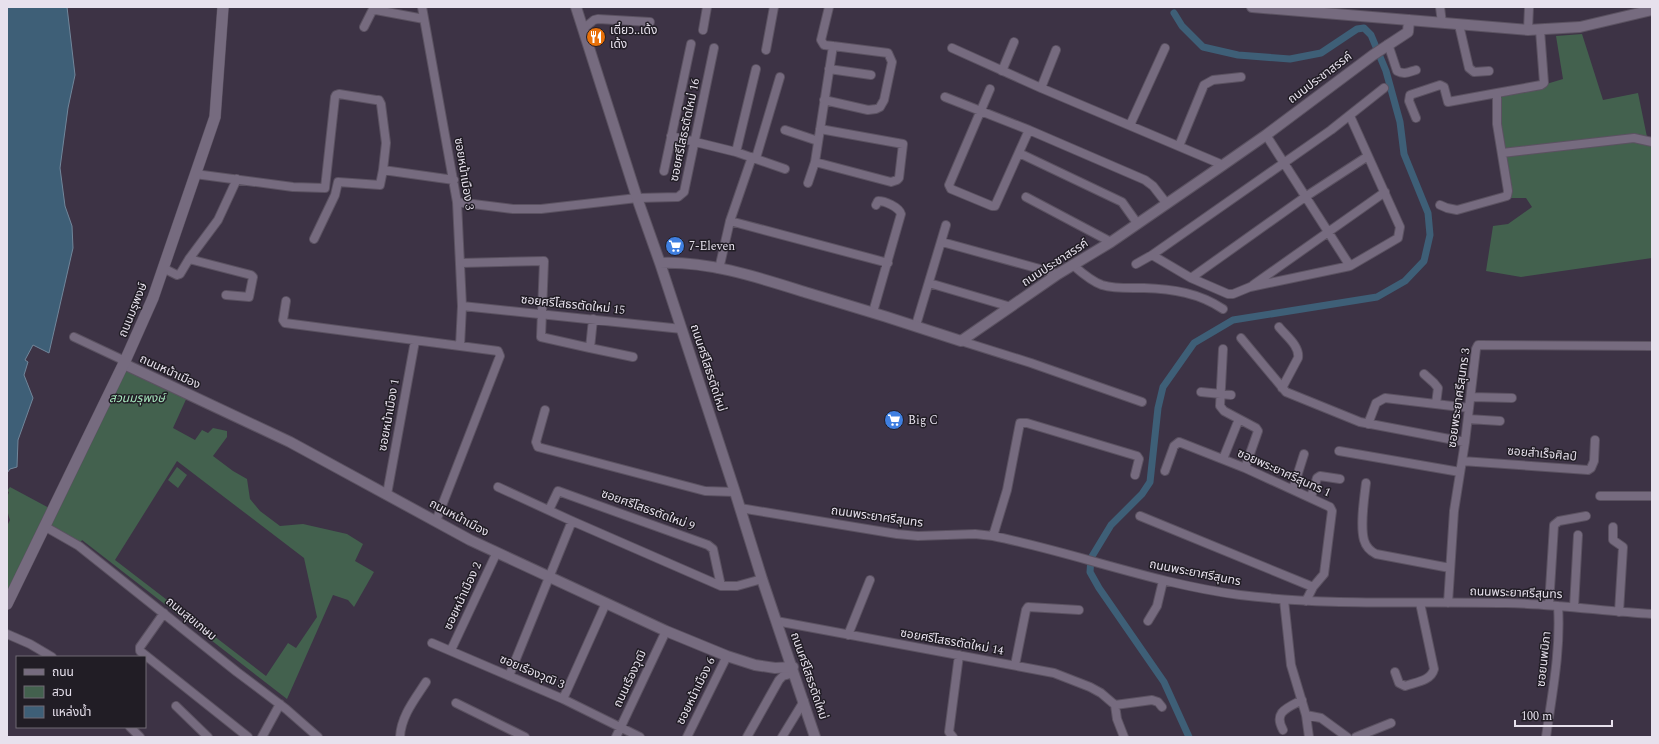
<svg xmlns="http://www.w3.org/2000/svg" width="1659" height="744" font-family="Spectral,'Noto Sans Thai',serif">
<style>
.green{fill:#43614e;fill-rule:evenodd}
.water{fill:#3e5f77;stroke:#71869a}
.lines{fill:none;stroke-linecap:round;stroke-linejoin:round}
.canal{stroke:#3e5f77;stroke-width:7}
.minor-casing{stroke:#5b5261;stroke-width:10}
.tertiary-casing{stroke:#5b5261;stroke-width:12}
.secondary-casing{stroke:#5b5261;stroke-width:12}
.minor{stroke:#766b7f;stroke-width:8}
.tertiary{stroke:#766b7f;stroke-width:10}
.secondary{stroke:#766b7f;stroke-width:11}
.labels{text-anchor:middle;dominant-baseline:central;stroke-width:3;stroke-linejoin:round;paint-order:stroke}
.poi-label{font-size:12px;fill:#e7e1ed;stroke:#211d25;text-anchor:start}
.street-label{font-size:12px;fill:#e7e1ed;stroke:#211d25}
.park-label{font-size:12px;font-style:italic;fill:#a4e3ba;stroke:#211d25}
</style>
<rect width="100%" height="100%" fill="#3d3345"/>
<path class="green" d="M1582 34 1603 100 1638 93 1647 137 1503 149 1500 128 1501 94 1533 88 1563 79 1556 36Z
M1635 140 1647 145H1652V258L1521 277 1486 271 1493 226 1508 224 1532 207 1526 198H1510L1505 156Z
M125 367 188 395 173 428 195 440 202 430 208 433 213 428 227 431V437L213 456 233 471 247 479 250 499 260 511 280 526 303 524 347 534 363 544 355 561 374 572 354 607 348 600 333 595 287 699 82 540 79 545 45 527 7 604V526L10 520C7 511 5 502 9 492L7 491 10 487 51 509ZM177 461 304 558 317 617 296 648 288 643 266 676 115 560Z
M177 467 187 475 178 488 168 480Z"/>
<path class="water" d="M7 7H67L75 75 68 108 60 168 65 206 72 226 73 248 49 353 33 345 25 360 28 362 24 375 33 398 18 440 17 467 10 469 7 473Z"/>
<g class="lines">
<path class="canal" d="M1174 13 1182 26 1203 47 1238 55 1290 59 1321 53 1357 29 1364 28 1371 35 1386 71 1400 122 1404 154 1428 213 1430 235 1424 261 1405 281 1377 297 1233 320 1194 343 1163 387 1158 408 1150 482 1142 494 1111 525 1091 558 1090 572 1099 588 1164 682 1189 737"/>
<g class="minor-casing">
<path id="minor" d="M422 7 457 202 462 306 460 346
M1440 7 1442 23
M1459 25 1469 68 1474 72 1489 71
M364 27 372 11 376 10 424 19
M583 29 594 20 598 19 650 22
M703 30 707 7
M1528 30 1529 7
M1388 44 1397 71C1404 75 1409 72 1416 70
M952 48 1041 88 1223 165
M766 50 774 7
M829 69 871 75
M1002 71 1014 42
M1041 88 1056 50
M990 89 949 185 951 189 992 206H995L1029 130
M945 97 1029 130 1145 180 1153 186 1167 204
M824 100 868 110 876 109 880 107 884 100 892 62 888 53 833 46
M1416 118 1409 101 1410 95 1440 85 1444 87 1448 102 1497 93
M1130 125 1165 48
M785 130 818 141
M1266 135 1350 266
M671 136 736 152 785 169
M1179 146 1204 85 1213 80 1241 77
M736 152 756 69
M1019 153 1122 202 1137 223
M1502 153 1634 138 1652 142
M756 158 780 77
M815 162 891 182 897 180 899 178 903 144 820 129
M664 171 691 44
M195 174 293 187 325 188 335 97 336 95 339 94 376 100H379L381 104 386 143 383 170
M808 183 815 162 833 46 824 45 821 40 829 7
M1026 197 1111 242
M457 202 513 209H541L637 198 678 197 684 192 714 48
M1440 205 1447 208 1457 210 1507 196 1508 191 1497 124V93L1541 85 1544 83 1540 30
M730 221 752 157
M314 239 335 195 338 182 380 185 383 170 454 180
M942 242 1058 274
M1152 255 1191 278 1228 294H1233L1250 287 1350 266 1398 238 1400 227 1350 116
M189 259 218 220 237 179
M461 263 544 261 541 337 590 348
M1136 264 1152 255 1331 130 1384 88
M1074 266C1082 273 1091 281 1102 285 1115 289 1130 288 1144 288 1173 289 1199 293 1223 309
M163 268 177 275 180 274 189 259 251 275 253 277 249 297 226 295
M719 269 730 221 888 263
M1191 278 1305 197 1368 156
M929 283 1011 307
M1253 285 1385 192
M286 301 283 320 285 323 498 351 500 356 436 521
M462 306 682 329
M873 312 901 214C899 207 885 201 878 201L876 205
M593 319 590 348 633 357
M916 325 946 225
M1279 327C1286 336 1300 346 1298 358L1282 388
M74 337 125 361
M1241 338 1286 392 1360 422 1465 442
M961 341 1031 363 1142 402
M1223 349 1220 406 1224 411 1256 428 1258 431 1245 468
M1424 374 1434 383 1438 388 1436 404
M1201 392 1231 395
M1471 397 1512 398
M545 410 536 442 538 447 705 491 735 492
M1468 419 1500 421
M1368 424 1376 403 1385 398 1469 408
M1339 451 1460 472
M1223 459 1239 419
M1462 461 1588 470 1591 468 1594 461 1595 440
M1165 471 1174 446 1179 442 1245 468 1330 507 1332 511 1324 574 1313 587 1306 601
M1366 483C1364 499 1360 525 1364 540 1366 547 1370 551 1376 554L1450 568
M498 487 572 521 721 586H737L762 579
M1293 489 1304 454
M387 494 415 341
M1600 496H1652
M1311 497 1317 478 1320 476 1340 479
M740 508 897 534 918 536 975 534 993 536C1076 553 1156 584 1240 595 1328 606 1417 601 1505 603 1554 604 1603 611 1652 614
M549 510 558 491 708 545 713 549 721 586
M1140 516 1313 587
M44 526 79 546 237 672 286 709 318 737
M1613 527V540L1623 547 1619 612
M993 536 1007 490 1020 423H1027L1137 456 1139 459 1135 475
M1284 600 1291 665 1306 715 1309 737
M1448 603 1454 511 1465 442 1476 349 1478 345 1652 346
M1549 605 1554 525 1559 521 1586 516
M1574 607 1578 535
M164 613 140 647V651L248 737
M776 621 1054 673 1090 687 1101 693 1115 705 1117 719 1124 737
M1148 621 1157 606 1163 581
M7 634 30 644 52 657
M848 635 870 580
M432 643 563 699 640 737
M451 650 497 552
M1015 665 1026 610 1028 607 1079 610
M1395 672 1399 683 1405 686C1416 682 1431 681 1434 669L1420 603
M509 676 572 521
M563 699 606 603
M456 703 525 737
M1115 705 1152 700 1158 702 1162 707
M176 706 208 737
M1306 715 1321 718 1347 737
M130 727 140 737
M1283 730C1273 712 1287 708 1302 700
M262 737 280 704
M400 737C401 716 415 699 426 682
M616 737 666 631
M687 737 727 656
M747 737 779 680 783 676 794 673
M782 737 804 701
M953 737 949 732 959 655
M1356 737 1391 723
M1546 737C1552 694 1561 650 1558 606"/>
</g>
<g class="tertiary-casing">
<path id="tertiary" d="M576 7 637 198 660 263 735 492 762 579 815 737
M1252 7 1528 30 1580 27 1652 10
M660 263C710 261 760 278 808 293 859 308 910 324 961 341L1058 274 1111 242 1223 165 1266 135 1373 55 1408 32 1409 20
M124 364 290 442 470 540 666 631 727 656 755 665 775 668 793 667"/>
</g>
<g class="secondary-casing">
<path id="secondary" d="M7 604 125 361 153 298 215 117 223 7"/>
</g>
<use href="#minor" class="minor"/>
<use href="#tertiary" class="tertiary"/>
<use href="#secondary" class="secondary"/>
</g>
<defs>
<g id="restaurant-disc" transform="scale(1)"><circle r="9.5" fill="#e8710a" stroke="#211d25"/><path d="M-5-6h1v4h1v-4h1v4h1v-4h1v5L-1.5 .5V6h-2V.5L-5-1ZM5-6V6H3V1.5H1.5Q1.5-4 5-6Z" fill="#fff"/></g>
<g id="supermarket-disc" transform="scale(1)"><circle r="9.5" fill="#3f7fe0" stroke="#211d25"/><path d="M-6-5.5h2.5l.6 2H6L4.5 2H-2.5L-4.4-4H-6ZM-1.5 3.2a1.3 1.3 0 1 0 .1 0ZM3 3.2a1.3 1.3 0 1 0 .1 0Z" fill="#fff"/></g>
</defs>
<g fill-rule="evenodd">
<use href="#restaurant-disc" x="596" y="37"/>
<use href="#supermarket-disc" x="675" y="246"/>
<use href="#supermarket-disc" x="894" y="420"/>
</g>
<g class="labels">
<g class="poi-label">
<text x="610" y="30">เตี๋ยว..เด้ง<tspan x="610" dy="14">เด้ง</tspan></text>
<text x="689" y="246">7-Eleven</text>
<text x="908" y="420">Big C</text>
</g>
<g class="street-label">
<text transform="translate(1320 78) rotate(-37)">ถนนประชาสรรค์</text>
<text transform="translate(685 130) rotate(-78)">ซอยศรีโสธรตัดใหม่ 16</text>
<text transform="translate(464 174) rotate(81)">ซอยหน้าเมือง 3</text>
<text transform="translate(1055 263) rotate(-33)">ถนนประชาสรรค์</text>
<text transform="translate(573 305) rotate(6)">ซอยศรีโสธรตัดใหม่ 15</text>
<text transform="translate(133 310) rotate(-68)">ถนนมรุพงษ์</text>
<text transform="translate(708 368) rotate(72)">ถนนศรีโสธรตัดใหม่</text>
<text transform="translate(170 372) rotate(25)">ถนนหน้าเมือง</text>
<text transform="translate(1459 398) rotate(-82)">ซอยพระยาศรีสุนทร 3</text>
<text transform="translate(389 415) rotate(-80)">ซอยหน้าเมือง 1</text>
<text transform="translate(1542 454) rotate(5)">ซอยสำเร็จศิลป์</text>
<text transform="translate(1284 473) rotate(24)">ซอยพระยาศรีสุนทร 1</text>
<text transform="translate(648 510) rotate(20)">ซอยศรีโสธรตัดใหม่ 9</text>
<text transform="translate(877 517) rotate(8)">ถนนพระยาศรีสุนทร</text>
<text transform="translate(459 518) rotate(28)">ถนนหน้าเมือง</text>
<text transform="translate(1195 573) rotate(11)">ถนนพระยาศรีสุนทร</text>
<text transform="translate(1516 593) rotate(2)">ถนนพระยาศรีสุนทร</text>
<text transform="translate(463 596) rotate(-65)">ซอยหน้าเมือง 2</text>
<text transform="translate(191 619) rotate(39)">ถนนสุขเกษม</text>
<text transform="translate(952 642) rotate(10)">ซอยศรีโสธรตัดใหม่ 14</text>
<text transform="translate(1544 659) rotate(-84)">ซอยนพนิภา</text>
<text transform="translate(532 672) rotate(23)">ซอยเรืองวุฒิ 3</text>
<text transform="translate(809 676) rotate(71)">ถนนศรีโสธรตัดใหม่</text>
<text transform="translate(630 679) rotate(-65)">ถนนเรืองวุฒิ</text>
<text transform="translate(696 691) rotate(-64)">ซอยหน้าเมือง 6</text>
</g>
<g class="park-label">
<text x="137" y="398">สวนมรุพงษ์</text>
</g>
</g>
<rect width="1659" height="744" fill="none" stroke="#e7e1ed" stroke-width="16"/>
<rect x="16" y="656" width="130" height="72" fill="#211d25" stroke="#706b75"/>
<rect x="24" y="669" width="20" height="6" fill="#766b7f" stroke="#706b75"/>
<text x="52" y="676" font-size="12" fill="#e7e1ed">ถนน</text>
<rect x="24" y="686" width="20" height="12" fill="#43614e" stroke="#706b75"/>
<text x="52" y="696" font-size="12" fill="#e7e1ed">สวน</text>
<rect x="24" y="706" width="20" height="12" fill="#3e5f77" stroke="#706b75"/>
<text x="52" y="716" font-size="12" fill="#e7e1ed">แหล่งน้ำ</text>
<path d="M1515 720v6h97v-6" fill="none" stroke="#e7e1ed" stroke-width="2"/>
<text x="1521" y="720" font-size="12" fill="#e7e1ed" stroke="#211d25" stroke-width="3" paint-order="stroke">100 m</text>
</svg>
